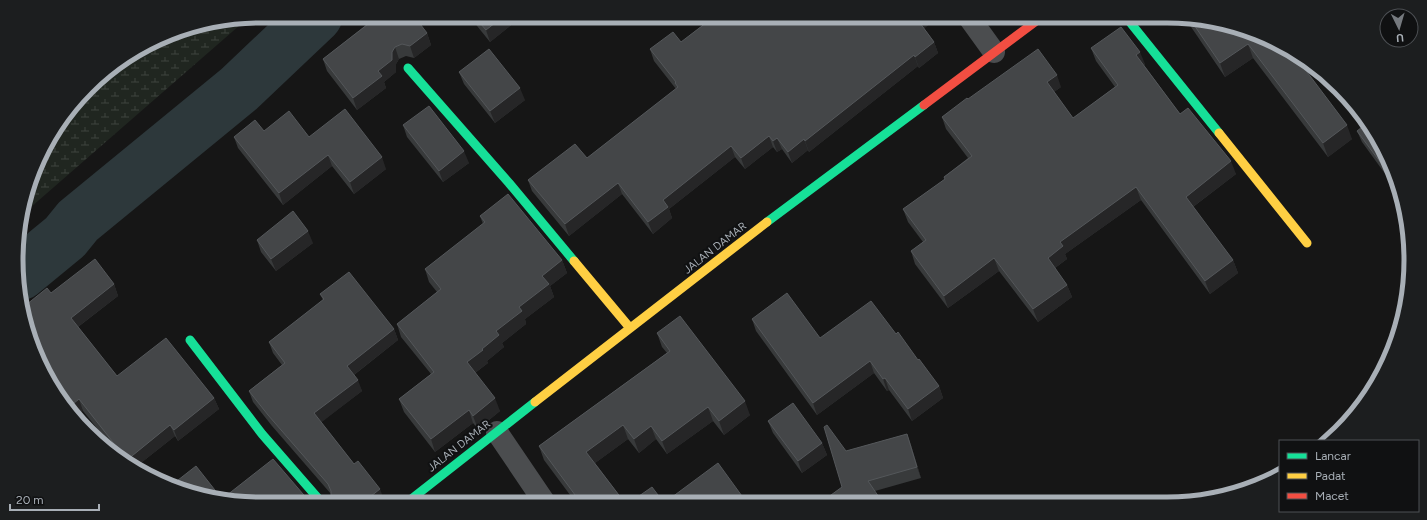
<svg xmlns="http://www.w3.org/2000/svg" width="1427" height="520" font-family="Figtree,sans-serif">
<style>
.wetland{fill:url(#wetland-marsh)}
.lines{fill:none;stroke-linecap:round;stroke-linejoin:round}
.river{stroke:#2d383b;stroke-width:53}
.street{stroke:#4b4d4f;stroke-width:22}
.fast{stroke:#16e098;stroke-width:9}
.slow{stroke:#ffcf43;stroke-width:9}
.jam{stroke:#f24e42;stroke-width:9}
.wall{fill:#383a3b}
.shaded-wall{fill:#262627}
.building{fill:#444648;stroke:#54575a}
.labels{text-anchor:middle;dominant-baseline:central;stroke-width:4;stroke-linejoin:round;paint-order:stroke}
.street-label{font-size:11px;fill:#a8afb6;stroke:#101112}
.rim{fill:none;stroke:#a8afb6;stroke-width:5}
</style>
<defs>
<pattern id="wetland-marsh" width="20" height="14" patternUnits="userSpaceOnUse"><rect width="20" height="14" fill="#202620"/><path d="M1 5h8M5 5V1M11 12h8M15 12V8" fill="none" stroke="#3e433e"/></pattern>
</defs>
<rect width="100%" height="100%" fill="#161616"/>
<path class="wetland" d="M248 18 23 214 49 138 99 76 181 29Z"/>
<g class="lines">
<path class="river" d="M20 274 65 237 78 221 239 89 316 16"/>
<path class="street" d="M968 16 994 52
M497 432 545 503"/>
<path class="fast" d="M1125 16 1219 133
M408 68 509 183 574 261
M767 222 924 105
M190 340 262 434 323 504
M405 504 535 402"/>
<path class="slow" d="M1219 133 1307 243
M574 261 630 328
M535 402 767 222"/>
<path class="jam" d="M924 105 1043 16"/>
</g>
<path class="wall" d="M469 16H513L515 22 490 42Z
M715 16H940L924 28 934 42 938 53 919 68 918 66 809 152 808 150 792 163 782 149 777 152 773 147 745 169 735 157 669 209 672 218 653 234 622 194 569 236 532 191 528 180 587 158 676 89 654 61 650 49 681 42Z
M370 18 427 33 431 45 414 58 406 56 399 59 396 64V72L384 82 386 88 357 110 327 71 323 59 371 21Z
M1185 18 1230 24 1352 139 1328 157 1253 58 1225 77Z
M1091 48 1145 64 1144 65 1180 114 1236 174 1193 207 1233 260 1238 273 1210 294 1141 200 1065 254 1067 259 1055 268 1067 285 1072 297 1038 322 999 271 948 308 915 264 911 251 923 242 908 222 903 209 945 179 944 177 968 158 946 129 942 117 968 99 1061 87 1054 92 1073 118 1115 87 1096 61Z
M459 72 525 100 495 123 464 84Z
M403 125 469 163 443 182 407 137Z
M264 131 309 137 386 169 354 194 332 166 283 205 238 148 234 137Z
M1357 131 1378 138 1391 182 1362 142Z
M480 216 562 260 567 273 550 286 554 297 525 319 526 324 502 343 504 347 487 361 488 363 475 373 500 411 478 429 473 423 435 452 404 412 399 399 431 374 401 337 397 324 437 292 429 282 425 269 483 224Z
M257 240 313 243 276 271 261 252Z
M114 284 118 296 78 327 117 376 214 398 219 409 178 441 175 436 137 466 121 458 83 411 27 308 26 305 51 293Z
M320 294 394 329 398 340 354 375 362 391 321 422 354 464 384 500 380 504H323L327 502 331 497V494L272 426 253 402 249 391 282 365 273 353 269 342 323 300Z
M752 319 820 338 896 334 939 386 943 398 912 421 889 390 887 391 874 373 817 415 756 331Z
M657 333 750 415 724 435 713 421 667 454 656 439 639 453 628 439 595 463 625 503H576L544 460 539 446 667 353 662 347Z
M768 421 822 443 827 455 802 473 773 433Z
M907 434 911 445 921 478 875 491 842 487 846 451Z"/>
<path class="shaded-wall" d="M504 16H513L515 22 490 42 486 30Z
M921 16H940L921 31 917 19Z
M427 33 431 45 414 58 410 46Z
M934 42 938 53 919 68 915 57Z
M1248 44 1253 58 1225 77 1220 63Z
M395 47 399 59 396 64V72L384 82 386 88 357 110 353 98 392 52Z
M1140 52 1145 64 1140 67 1136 55Z
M914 55 918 66 809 152 805 141Z
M1057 75 1061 87 1051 94 1047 82Z
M520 88 525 100 495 123 490 111Z
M1347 125 1352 139 1328 157 1323 143Z
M769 136 773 147 745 169 741 158Z
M777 138 782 149 777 152 773 141Z
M804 139 808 150 792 163 788 152Z
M731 146 735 157 669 209 672 218 653 234 648 222 663 200Z
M464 151 469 163 443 182 439 171Z
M328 155 332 166 283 205 279 193Z
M382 157 386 169 354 194 350 182Z
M1231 161 1236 174 1190 209 1186 197Z
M1389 168 1393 180 1391 182 1386 170Z
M618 183 622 194 569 236 565 224Z
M1136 187 1141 200 1065 254 1067 259 1052 270 1048 258 1060 242Z
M308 231 313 243 276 271 271 259Z
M994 258 999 271 948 308 944 296Z
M562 260 567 273 550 286 554 297 525 319 526 324 502 343 504 347 487 361 488 363 472 375 467 362 482 349 496 331 519 307 542 276Z
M1233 260 1238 273 1210 294 1205 281Z
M114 284 118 296 75 329 71 318Z
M1067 285 1072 297 1038 322 1033 309Z
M394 329 398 340 351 377 347 366Z
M870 361 874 373 817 415 813 403Z
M885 378 889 390 887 391 883 379Z
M358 380 362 391 318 425 314 413Z
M939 386 943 398 912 421 908 409Z
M214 398 219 409 178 441 174 430Z
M495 398 500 411 478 429 473 416Z
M79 399 83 411 76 416 68 408Z
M745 401 750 415 724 435 719 421Z
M708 407 713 421 667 454 662 441Z
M469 410 473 423 435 452 431 439Z
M170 425 175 436 137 466 128 462 127 460Z
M623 425 628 439 591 466 586 452Z
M651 426 656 439 639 453 634 439Z
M907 434 911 445 921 478 917 467Z
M822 443 827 455 802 473 798 461Z
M380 489 384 500 380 504H361Z"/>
<path class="building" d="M372 16H414L427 33 410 46 402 44 395 47 392 52V60L378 71 382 76 353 98 323 59 372 21 370 18Z
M474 16H504L486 30Z
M715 16H921L917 19 934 42 915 57 914 55 805 141 804 139 788 152 777 138 773 141 769 136 741 158 731 146 663 200 668 207 648 222 618 183 565 224 528 180 575 144 587 158 678 87 675 83 676 82 650 49 673 32 681 42Z
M1190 19 1230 24 1295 56 1347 125 1323 143 1248 44 1220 63Z
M1121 27 1140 52 1136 55 1180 114 1188 108 1231 161 1186 197 1233 260 1205 281 1136 187 1060 242 1063 246 1048 258 1067 285 1033 309 994 258 944 296 911 251 926 240 903 209 945 179 944 177 972 156 942 117 967 98 968 99 1038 49 1057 75 1047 82 1073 118 1118 85 1091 48Z
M489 49 520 88 490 111 459 72Z
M429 106 464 151 439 171 403 125Z
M345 109 382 157 350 182 328 155 279 193 234 137 255 120 264 131 289 111 309 137Z
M1366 124 1378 138 1389 168 1386 170 1357 131Z
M508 194 562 260 542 276 549 284 519 307 522 311 496 331 499 335 482 349 483 350 467 362 495 398 473 416 469 410 431 439 399 399 434 372 397 324 441 289 425 269 485 222 480 216Z
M293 211 308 231 271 259 257 240Z
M95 259 114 284 71 318 117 376 166 338 214 398 174 430 170 425 127 460 79 399 68 408 57 395 22 312 28 308 26 305 47 288 51 293Z
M349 272 394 329 347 366 358 380 314 413 354 464 358 461 380 489 361 504H323L327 502 331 497V491L328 484 268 415 249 391 285 363 269 342 324 299 320 294Z
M787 293 820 338 871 301 896 334 898 332 918 360 919 359 939 386 908 409 885 378 883 379 870 361 813 403 752 319Z
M680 316 745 401 719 421 708 407 662 441 651 426 634 439 623 425 586 452 625 503H581L539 446 670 351 657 333Z
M793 403 822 443 798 461 768 421Z
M827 425 846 451 907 434 917 467 868 481 883 503H820L842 487 824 427Z
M273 459 309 501 314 504H260L197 496 173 484 196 466 222 499Z
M718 463 747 503H629L652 487 664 503Z"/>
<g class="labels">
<g class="street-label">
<text transform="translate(715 248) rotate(-38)">JALAN DAMAR</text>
<text transform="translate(459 446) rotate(-38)">JALAN DAMAR</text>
</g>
</g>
<path d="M0 0H1427V520H0ZM260 23H1167A237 237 0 0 1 1404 260V260A237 237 0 0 1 1167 497H260A237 237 0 0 1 23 260V260A237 237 0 0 1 260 23Z" fill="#1c1e1f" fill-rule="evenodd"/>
<path class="rim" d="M260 23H1167A237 237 0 0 1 1404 260V260A237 237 0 0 1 1167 497H260A237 237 0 0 1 23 260V260A237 237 0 0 1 260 23Z"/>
<rect x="1279" y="440" width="140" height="72" fill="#101112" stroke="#4d5054"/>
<rect x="1287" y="453" width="20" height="6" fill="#16e098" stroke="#4d5054"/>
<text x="1315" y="460" font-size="12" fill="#a8afb6">Lancar</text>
<rect x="1287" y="473" width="20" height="6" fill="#ffcf43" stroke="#4d5054"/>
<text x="1315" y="480" font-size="12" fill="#a8afb6">Padat</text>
<rect x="1287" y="493" width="20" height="6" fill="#f24e42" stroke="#4d5054"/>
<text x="1315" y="500" font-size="12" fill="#a8afb6">Macet</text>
<g transform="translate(1399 28) rotate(175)"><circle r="19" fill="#101112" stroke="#4d5054"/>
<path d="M0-3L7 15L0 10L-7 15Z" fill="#75797e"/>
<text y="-6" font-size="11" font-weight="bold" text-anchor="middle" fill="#a8afb6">U</text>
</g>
<path d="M10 504v6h89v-6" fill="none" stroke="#a8afb6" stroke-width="2"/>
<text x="16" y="504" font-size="12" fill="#a8afb6" stroke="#101112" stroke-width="3" paint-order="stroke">20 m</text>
</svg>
